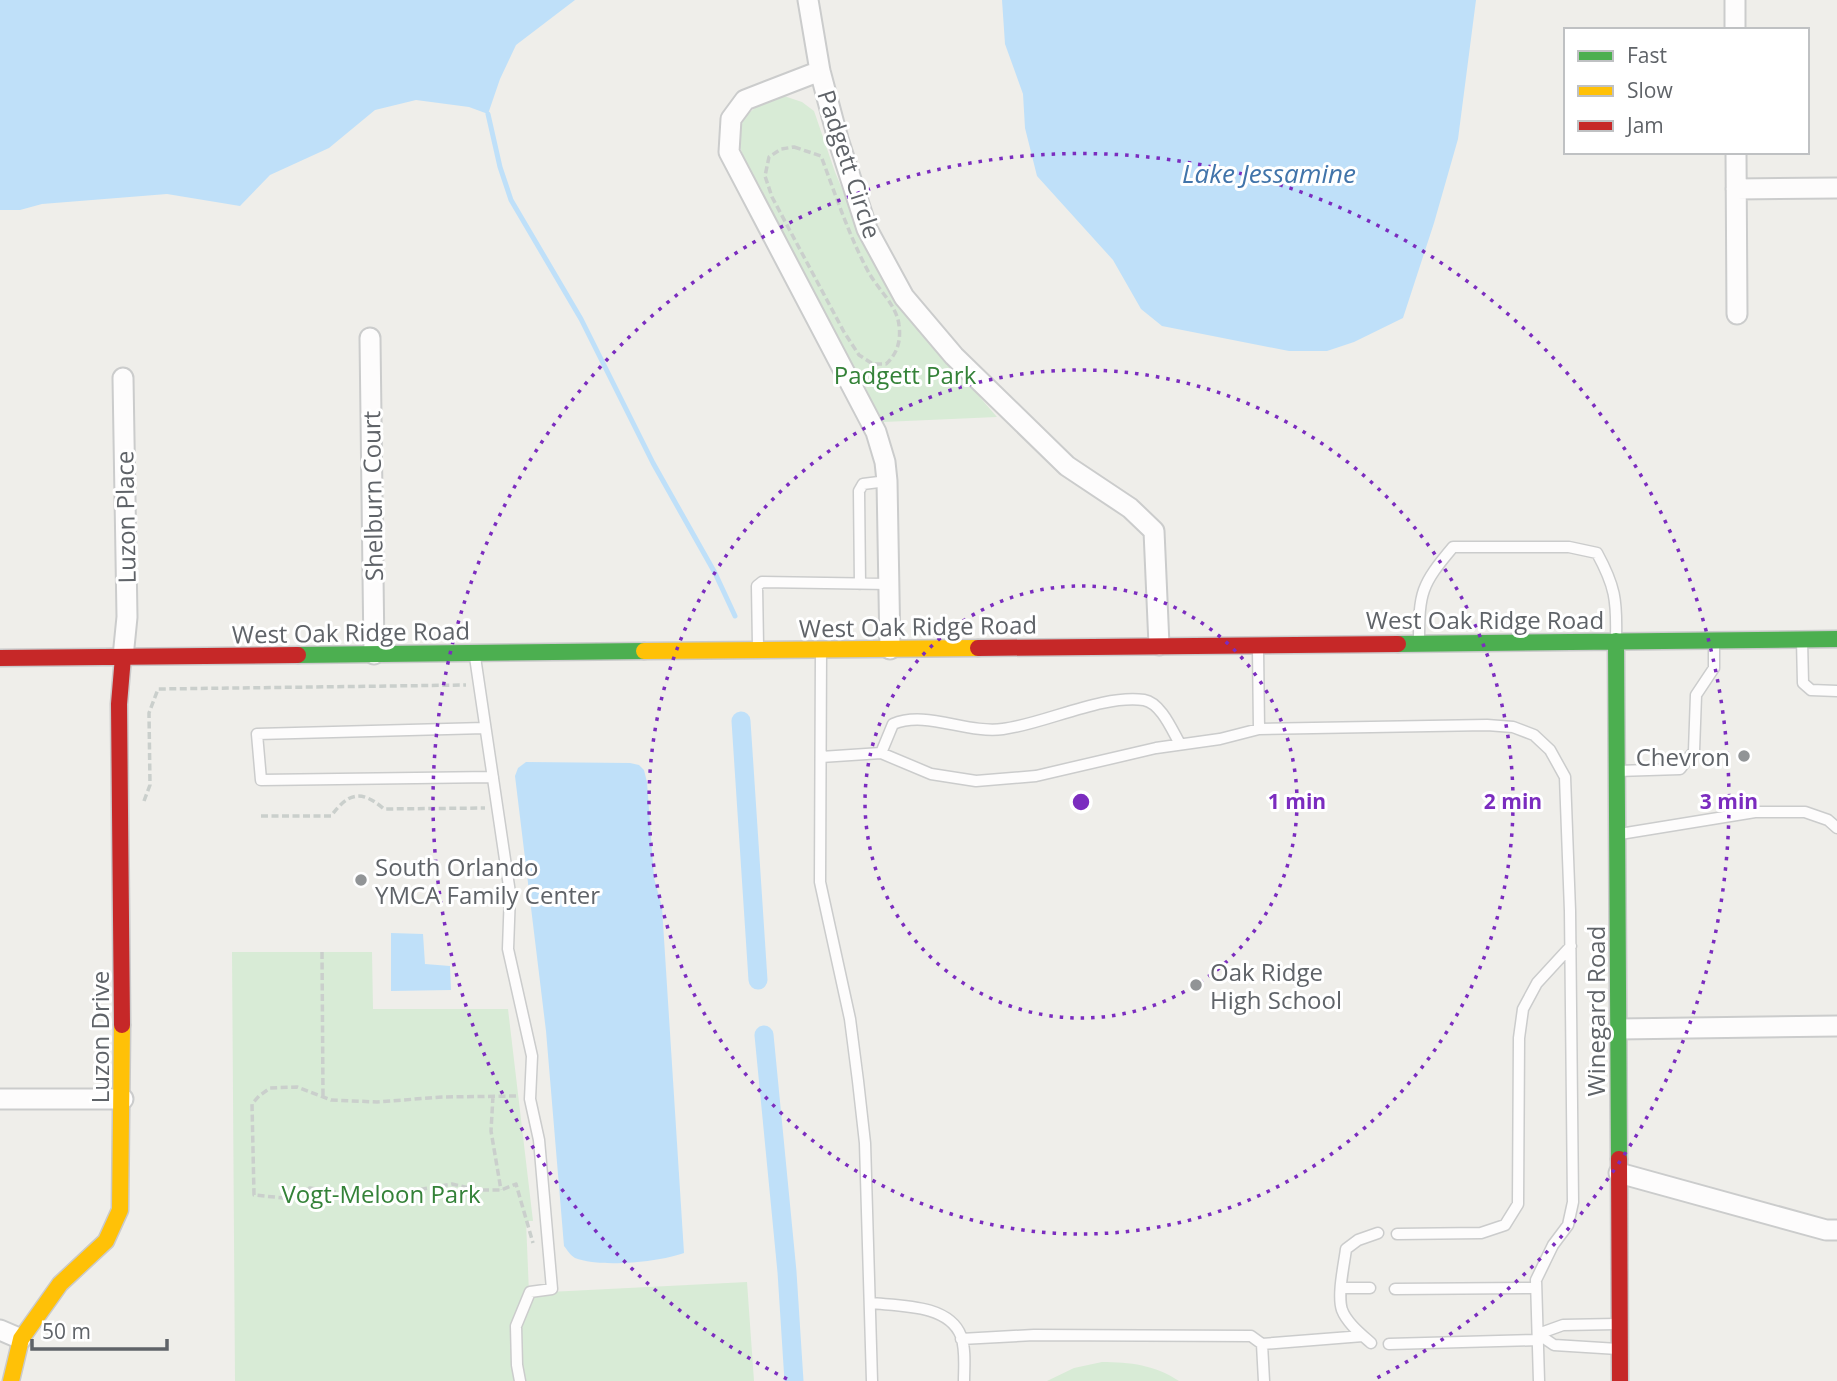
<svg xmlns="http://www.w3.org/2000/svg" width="1837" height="1381" font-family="'Open Sans',sans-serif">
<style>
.green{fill:#d8ebd6}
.water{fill:#bfe0f9}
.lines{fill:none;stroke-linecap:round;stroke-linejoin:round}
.stream{stroke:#bfe0f9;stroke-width:5}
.canal{stroke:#bfe0f9;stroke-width:19}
.lane-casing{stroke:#cbcccc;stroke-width:13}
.street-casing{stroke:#cbcccc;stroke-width:23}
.fast-casing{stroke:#cacacb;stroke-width:19}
.slow-casing{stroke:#cacacb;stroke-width:19}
.jam-casing{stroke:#cacacb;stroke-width:19}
.path{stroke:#cacfcc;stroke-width:3.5;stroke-dasharray:7 3.5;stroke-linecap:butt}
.lane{stroke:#fdfcfc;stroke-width:10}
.street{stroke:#fdfcfc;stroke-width:19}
.fast{stroke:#4caf50;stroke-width:16}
.slow{stroke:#ffc107;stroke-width:16}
.jam{stroke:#c62828;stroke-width:16}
.ring{fill:none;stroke:#7b2cbf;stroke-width:3.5;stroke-dasharray:3.5 7}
.poi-dot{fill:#919496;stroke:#fff;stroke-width:2.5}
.labels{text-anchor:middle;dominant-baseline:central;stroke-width:6;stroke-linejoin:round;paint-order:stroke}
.street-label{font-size:24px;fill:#5f6368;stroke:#fff}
.park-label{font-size:24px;fill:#348238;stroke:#fff}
.poi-label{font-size:24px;fill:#5f6368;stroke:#fff;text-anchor:start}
.water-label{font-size:26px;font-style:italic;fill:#4174aa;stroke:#fff}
.centre{fill:#7b2cbf;stroke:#fff;stroke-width:3.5}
.ring-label{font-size:21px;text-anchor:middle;font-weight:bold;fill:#7b2cbf;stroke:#fff;stroke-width:6;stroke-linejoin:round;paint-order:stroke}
</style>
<rect width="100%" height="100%" fill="#efeeea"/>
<path class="green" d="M781 95 802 102 814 111 835 172 863 239 952 365 997 417 883 422 747 164C744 157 740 149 739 142 737 114 760 103 781 95Z
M232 952H372L373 1009H508L533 1221H526L529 1293 747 1282 754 1381H235Z
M1102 1362C1130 1362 1155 1365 1179 1381H1047L1074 1368Z"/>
<path class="water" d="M0 0H575L516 45 500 79 488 114 469 107 416 100 375 110 329 148 270 175 240 206 167 194 42 204 20 210H0Z
M1002 0H1476L1458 139 1434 223 1403 318 1354 342 1327 351H1289L1162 326 1141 309 1113 260 1037 176 1025 128 1023 94 1005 44Z
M526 762 630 763 639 765 644 770 647 782 654 878 662 907 684 1253C659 1262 600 1268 575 1258 570 1255 568 1251 564 1246L546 1031 515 776 518 768Z
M391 933 423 934 425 964 450 966 451 990 391 991Z"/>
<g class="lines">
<path class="stream" d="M488 114 500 167 511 200 581 319 653 463 715 573 735 616"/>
<path class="canal" d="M741 721 758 980
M764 1035 787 1272 794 1381"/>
<g class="lane-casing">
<path id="lane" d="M860 584 859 491 863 484 887 481
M1802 640 1803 683 1811 690 1837 691
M1419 642C1419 592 1421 585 1453 547H1569L1597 553C1615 586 1617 600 1616 638
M758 646 757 586 762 582 889 584
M1258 649 1259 729
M821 650 820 882 850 1019 858 1081 865 1143 872 1381
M475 657 510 893 508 949 532 1056 530 1099 539 1140 552 1289 530 1292 516 1326 517 1365 520 1381
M485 728 257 734 261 780 493 777
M881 753 893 724C926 710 967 734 1003 729 1044 724 1103 694 1144 700 1161 703 1172 730 1180 744
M821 757 881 753 931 774 976 781 1036 776 1156 748 1220 739 1259 729 1487 725 1513 727 1534 735 1550 750 1565 777 1570 911 1573 1202 1568 1225 1553 1245 1536 1280 1539 1381
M1617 771 1680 769 1694 751 1696 695 1714 668V644
M1620 834 1755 812H1805L1828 820 1837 828
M1397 1234 1481 1233 1505 1225 1518 1204 1519 1038 1523 1009 1537 983 1571 946
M1341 1288H1370
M1395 1289 1536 1288
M871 1303C899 1306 949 1304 961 1336 966 1350 964 1367 964 1381
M1538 1334 1554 1345 1618 1349
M1538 1334 1563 1325 1616 1324
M961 1339 1034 1335 1251 1336 1262 1344 1264 1381
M1371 1343C1361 1334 1347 1323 1342 1310 1337 1295 1344 1265 1346 1249L1358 1240 1378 1233
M1262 1344 1363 1336
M1389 1344 1538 1340"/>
</g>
<g class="street-casing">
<path id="street" d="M808 0 820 71 838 139 867 229 904 297 954 356 1067 466 1130 508 1154 531 1159 645
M1735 0V30
M820 71 745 100 731 119 729 152 876 432 885 462 887 481 890 649
M1736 152 1737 314
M1736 189 1837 188
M370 338 374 654
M123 378 127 617 123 657
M1618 1029 1837 1026
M0 1099H123
M1619 1173 1826 1230H1837
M0 1330 21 1339"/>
</g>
<g class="fast-casing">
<path id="fast" d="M1616 641 1619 1159
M1398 644 1837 639
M298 655 644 651"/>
</g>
<g class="slow-casing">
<path id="slow" d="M644 651 978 648
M11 1381 21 1339 60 1284 106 1241 120 1210 122 1025"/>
</g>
<g class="jam-casing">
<path id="jam" d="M978 648 1398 644
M0 658 298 655
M122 1025 119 704 123 657
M1619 1159 1620 1381"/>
</g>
<path class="path" d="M794 147 821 156C836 196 849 236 869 273 878 289 897 306 899 325 901 340 898 353 886 364H873L859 355 844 332 772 197 765 176 769 157 781 149Z
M144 801 150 785 149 713 158 689 466 685
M261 816H331C348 793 361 789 384 809L485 808
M322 952 323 1096
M493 1096 491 1131 501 1190
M516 1096 442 1097 377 1102 331 1100 297 1087 270 1088 259 1096 252 1104 254 1195 284 1198 310 1188 393 1201 417 1190 452 1184 479 1190H501L516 1184 533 1243"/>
<use href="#lane" class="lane"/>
<use href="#street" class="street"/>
<use href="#fast" class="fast"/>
<use href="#slow" class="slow"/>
<use href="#jam" class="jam"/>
</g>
<g class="ring">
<circle cx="1081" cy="802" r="216"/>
<circle cx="1081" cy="802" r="432"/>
<path d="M787 1379A648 648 0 1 1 1375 1379"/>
</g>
<g class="poi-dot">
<circle cx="1744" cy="756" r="7"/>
<circle cx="361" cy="880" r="7"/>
<circle cx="1196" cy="985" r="7"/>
</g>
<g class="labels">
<g class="street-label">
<text transform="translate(850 164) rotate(72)">Padgett Circle</text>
<text transform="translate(372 496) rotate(-91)">Shelburn Court</text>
<text transform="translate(125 517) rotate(-91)">Luzon Place</text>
<text x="1485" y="619">West Oak Ridge Road</text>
<text transform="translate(918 626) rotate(-1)">West Oak Ridge Road</text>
<text transform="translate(351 632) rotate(-1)">West Oak Ridge Road</text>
<text transform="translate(1595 1011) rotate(-90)">Winegard Road</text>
<text transform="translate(99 1037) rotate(-90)">Luzon Drive</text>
</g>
<g class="park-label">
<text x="905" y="374">Padgett Park</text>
<text x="381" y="1193">Vogt-Meloon Park</text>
</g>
<g class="poi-label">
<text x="1730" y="756" text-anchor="end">Chevron</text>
<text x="375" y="866">South Orlando<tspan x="375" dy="28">YMCA Family Center</tspan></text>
<text x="1210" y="971">Oak Ridge<tspan x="1210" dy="28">High School</tspan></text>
</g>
<g class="water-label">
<text x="1269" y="173">Lake Jessamine</text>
</g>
</g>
<circle cx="1081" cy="802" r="10" class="centre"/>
<g class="ring-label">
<text x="1297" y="809">1 min</text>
<text x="1513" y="809">2 min</text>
<text x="1729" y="809">3 min</text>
</g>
<rect x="1564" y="28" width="245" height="126" fill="#ffffff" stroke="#bfc1c3" stroke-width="2"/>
<rect x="1578" y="51" width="35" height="10" fill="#4caf50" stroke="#bfc1c3" stroke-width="2"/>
<text x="1627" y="63" font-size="21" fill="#5f6368">Fast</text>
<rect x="1578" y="86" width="35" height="10" fill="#ffc107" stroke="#bfc1c3" stroke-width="2"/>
<text x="1627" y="98" font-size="21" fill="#5f6368">Slow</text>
<rect x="1578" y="121" width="35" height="10" fill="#c62828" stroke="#bfc1c3" stroke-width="2"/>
<text x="1627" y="133" font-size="21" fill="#5f6368">Jam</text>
<path d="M32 1339v10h135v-10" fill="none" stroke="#5f6368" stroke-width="3.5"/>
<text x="42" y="1339" font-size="21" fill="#5f6368" stroke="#ffffff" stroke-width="5" paint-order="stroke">50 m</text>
</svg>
